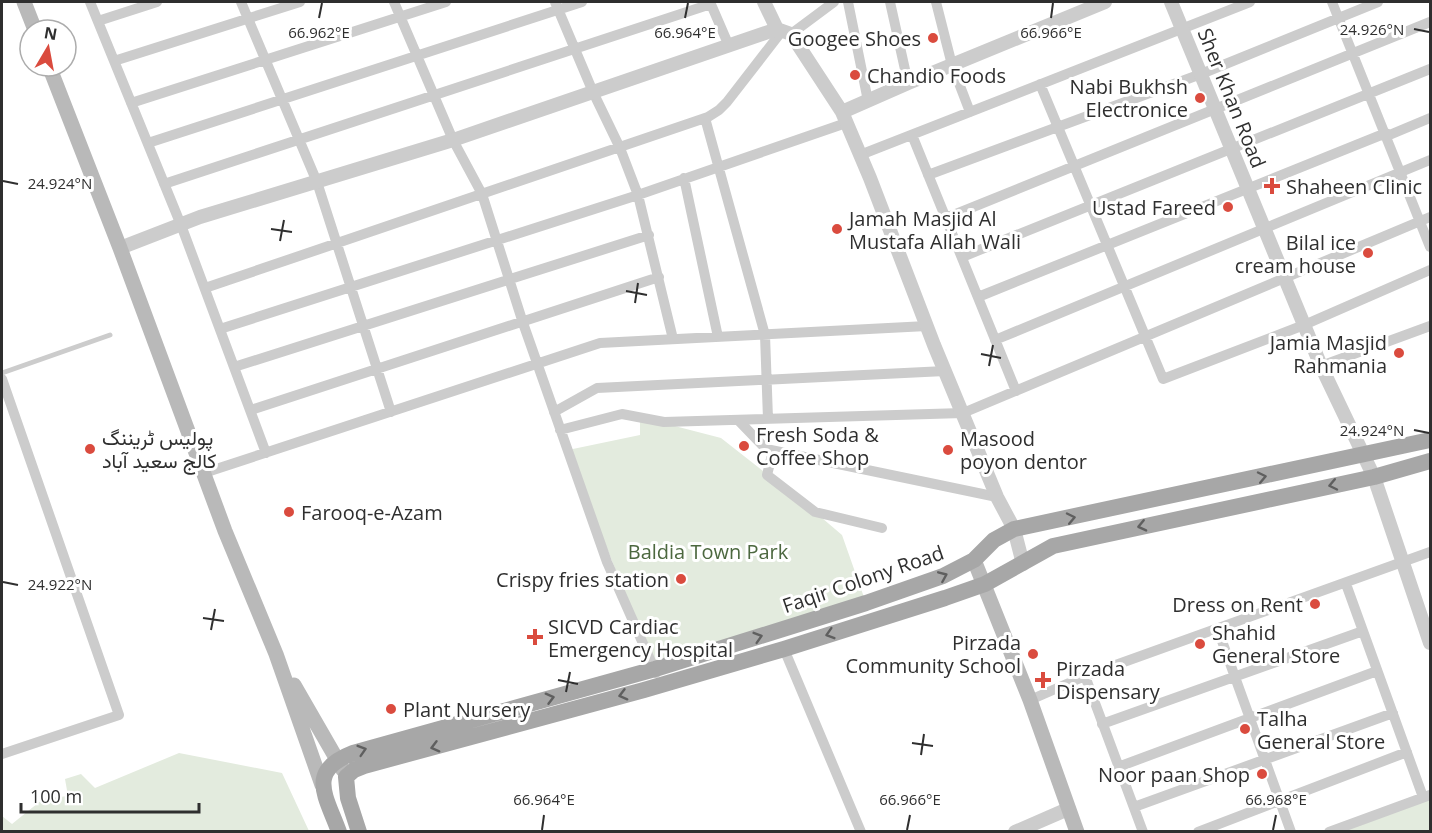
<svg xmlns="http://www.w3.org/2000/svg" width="1432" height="833" font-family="'Open Sans',Vazirmatn,sans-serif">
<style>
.green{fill:#e3ebde}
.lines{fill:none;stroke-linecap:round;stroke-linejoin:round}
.service{stroke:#ccc;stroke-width:5}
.minor{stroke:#ccc;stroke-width:10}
.tertiary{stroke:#ccc;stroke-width:14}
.secondary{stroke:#b9b9b9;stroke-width:15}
.primary{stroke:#a7a7a7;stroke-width:16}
.oneway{stroke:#5f5f5f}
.ticks{fill:none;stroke:#2f2f2f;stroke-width:2}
.poi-dot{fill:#da4b3e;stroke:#fff;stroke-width:2}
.labels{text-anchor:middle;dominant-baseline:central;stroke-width:6;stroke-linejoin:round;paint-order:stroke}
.poi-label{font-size:20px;fill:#2f2f2f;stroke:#fff;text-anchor:start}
.street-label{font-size:20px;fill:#2f2f2f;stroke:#fff}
.park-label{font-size:20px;fill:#4c683f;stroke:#fff}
.ticks-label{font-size:15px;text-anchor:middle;fill:#2f2f2f;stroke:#fff;stroke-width:6;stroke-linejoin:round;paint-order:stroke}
</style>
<rect width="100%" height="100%" fill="#fff"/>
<path class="green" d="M640 417 721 438 815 512 842 535 866 603 655 669 568 450 640 435Z
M179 753 282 773 309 831H2V816L12 824 43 799 68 796 65 779 81 774 95 788Z
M1430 793V831H1323Z"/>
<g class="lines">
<path class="service" d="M2 373 110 335"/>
<path class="minor" d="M90 2 181 225 266 453
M241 2 317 182 391 412
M394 2 453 140 482 194 523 323 607 562 656 673
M555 2 593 92 620 148 638 195 673 339
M710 2 729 46
M848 2 868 101
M890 2 908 83
M936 2 952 65 970 112
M1332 2 1430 247
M98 21 157 2
M791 34 834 2
M114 61 300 2
M1040 84 1163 379 1304 325 1430 270
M131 103 446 2
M705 118 765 335 768 419
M912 135 1016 391
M1387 136 1430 118
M148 143 582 2
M860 155 1250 2
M928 175 1201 74 1378 2
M684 178 718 337
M164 184 711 4
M946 218 1430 22
M962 257 1430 69
M205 288 708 117 719 110 727 102 782 31
M978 297 1386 133
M220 329 638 195 846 123
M995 340 1430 160
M1321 366 1430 326
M234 367 649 235
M2 379 119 715 2 754
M251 410 659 277
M554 412 597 388 945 371
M738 420 766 449 997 497
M560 430 622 414 664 422 963 413 1430 217
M773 451 767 475 815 512 882 528
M204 473 600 343 927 326
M1346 584 1423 797
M1218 630 1291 832
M784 649 861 832
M1085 676 1143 832
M1030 700 1085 676 1430 552
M1102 724 1363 631
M1118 767 1377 671
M1134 807 1393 713
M1198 832 1407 752
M1329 832 1430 795"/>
<path class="tertiary" d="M764 2 777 29 791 34 842 112 870 178 934 345 997 497 1014 529 1023 564
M1171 2 1321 366 1374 477 1430 643
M842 112 908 83 1105 2
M120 248 200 217 453 140 777 29
M1015 832 1068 809"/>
<path class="secondary" d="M24 2 35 30
M49 66 120 248 225 531 276 654 322 785
M974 560 1030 700 1077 832
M294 685 343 770"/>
<path class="primary" d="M339 832C326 796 306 771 353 753L655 669 866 603 943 576 974 560 994 540 1014 529 1430 440
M359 832 348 798 346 777 354 770 364 766 644 690 784 649 945 598 985 584 1053 546 1374 477 1430 461"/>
</g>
<defs><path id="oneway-chevron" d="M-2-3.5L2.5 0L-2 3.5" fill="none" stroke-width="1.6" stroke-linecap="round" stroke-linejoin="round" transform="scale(1.5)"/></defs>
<g class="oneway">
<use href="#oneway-chevron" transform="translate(1262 477) rotate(-12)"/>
<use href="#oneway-chevron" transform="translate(1333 485) rotate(168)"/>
<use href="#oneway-chevron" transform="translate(1071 518) rotate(-12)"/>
<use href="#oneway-chevron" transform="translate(1142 526) rotate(167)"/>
<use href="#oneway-chevron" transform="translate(943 576) rotate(-23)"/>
<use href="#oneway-chevron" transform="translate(830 634) rotate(163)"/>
<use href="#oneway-chevron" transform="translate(758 637) rotate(-17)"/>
<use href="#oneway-chevron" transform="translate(623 695) rotate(165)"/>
<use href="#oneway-chevron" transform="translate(550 698) rotate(-15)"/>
<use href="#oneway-chevron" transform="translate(435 747) rotate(165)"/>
<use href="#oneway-chevron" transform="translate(362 750) rotate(-17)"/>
</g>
<path class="ticks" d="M319 18 322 3M685 18 688 3M1051 18 1053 3M1414 29 1429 32M3 181 18 184M271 229 292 232M280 241 284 220M626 291 647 295M635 303 638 283M981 354 1001 358M989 366 993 345M1414 430 1429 433M3 582 18 585M203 618 224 621M211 630 215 609M558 680 578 684M566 692 570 672M912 743 933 746M921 755 924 734M542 830 544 815M907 830 910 815M1273 830 1276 815"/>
<g class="poi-dot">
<circle cx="933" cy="38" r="6"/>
<circle cx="855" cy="75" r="6"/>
<circle cx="1200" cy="98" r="6"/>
<path d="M1269 177h6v6h6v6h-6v6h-6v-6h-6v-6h6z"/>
<circle cx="1228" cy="207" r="6"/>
<circle cx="837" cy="229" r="6"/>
<circle cx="1368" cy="253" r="6"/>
<circle cx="1399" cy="353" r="6"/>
<circle cx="744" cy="446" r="6"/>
<circle cx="90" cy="449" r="6"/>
<circle cx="948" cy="450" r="6"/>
<circle cx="289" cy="512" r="6"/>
<circle cx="681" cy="579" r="6"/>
<circle cx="1315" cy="604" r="6"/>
<path d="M532 628h6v6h6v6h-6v6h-6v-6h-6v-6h6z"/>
<circle cx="1200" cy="644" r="6"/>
<circle cx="1033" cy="654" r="6"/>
<path d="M1040 671h6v6h6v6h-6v6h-6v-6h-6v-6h6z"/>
<circle cx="391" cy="709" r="6"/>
<circle cx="1245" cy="729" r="6"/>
<circle cx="1262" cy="774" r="6"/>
</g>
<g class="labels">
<g class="poi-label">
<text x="921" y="38" text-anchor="end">Googee Shoes</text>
<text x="867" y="75">Chandio Foods</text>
<text x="1188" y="86" text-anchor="end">Nabi Bukhsh<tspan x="1188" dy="23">Electronice</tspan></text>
<text x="1286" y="186">Shaheen Clinic</text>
<text x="1216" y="207" text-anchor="end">Ustad Fareed</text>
<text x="849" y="218">Jamah Masjid Al<tspan x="849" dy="23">Mustafa Allah Wali</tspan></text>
<text x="1356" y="242" text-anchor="end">Bilal ice<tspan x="1356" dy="23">cream house</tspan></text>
<text x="1387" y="342" text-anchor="end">Jamia Masjid<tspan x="1387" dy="23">Rahmania</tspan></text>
<text x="756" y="434">Fresh Soda &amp;<tspan x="756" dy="23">Coffee Shop</tspan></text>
<text x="102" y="437">پولیس ٹریننگ<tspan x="102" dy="23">کالج سعید آباد</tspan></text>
<text x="960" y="438">Masood<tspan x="960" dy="23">poyon dentor</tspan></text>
<text x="301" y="512">Farooq-e-Azam</text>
<text x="669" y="579" text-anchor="end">Crispy fries station</text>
<text x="1303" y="604" text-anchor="end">Dress on Rent</text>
<text x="548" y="626">SICVD Cardiac<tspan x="548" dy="23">Emergency Hospital</tspan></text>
<text x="1212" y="632">Shahid<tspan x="1212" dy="23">General Store</tspan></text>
<text x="1021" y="642" text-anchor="end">Pirzada<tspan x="1021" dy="23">Community School</tspan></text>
<text x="1056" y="668">Pirzada<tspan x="1056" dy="23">Dispensary</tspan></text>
<text x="403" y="709">Plant Nursery</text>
<text x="1257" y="718">Talha<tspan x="1257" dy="23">General Store</tspan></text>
<text x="1250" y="774" text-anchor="end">Noor paan Shop</text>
</g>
<g class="street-label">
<text transform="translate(1232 98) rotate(68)">Sher Khan Road</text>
<text transform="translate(863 579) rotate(-19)">Faqir Colony Road</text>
</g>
<g class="park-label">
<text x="708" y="551">Baldia Town Park</text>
</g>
</g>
<g class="ticks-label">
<text x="1372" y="35">24.926°N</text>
<text x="319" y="38">66.962°E</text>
<text x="685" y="38">66.964°E</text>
<text x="1051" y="38">66.966°E</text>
<text x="60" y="189">24.924°N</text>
<text x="1372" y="436">24.924°N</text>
<text x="60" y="590">24.922°N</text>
<text x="544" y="805">66.964°E</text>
<text x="910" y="805">66.966°E</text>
<text x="1276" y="805">66.968°E</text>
</g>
<rect width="1432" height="833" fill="none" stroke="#2f2f2f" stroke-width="6"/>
<g transform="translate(48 48) rotate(10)"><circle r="28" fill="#ffffff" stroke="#acacac" stroke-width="1.5"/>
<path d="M0-4.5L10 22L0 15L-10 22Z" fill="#da4b3e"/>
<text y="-9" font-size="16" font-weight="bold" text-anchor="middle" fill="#2f2f2f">N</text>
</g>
<path d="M21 803v9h178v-9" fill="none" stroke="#2f2f2f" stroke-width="3"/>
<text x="30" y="803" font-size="18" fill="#2f2f2f" stroke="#ffffff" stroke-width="4.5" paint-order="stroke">100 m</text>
</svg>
